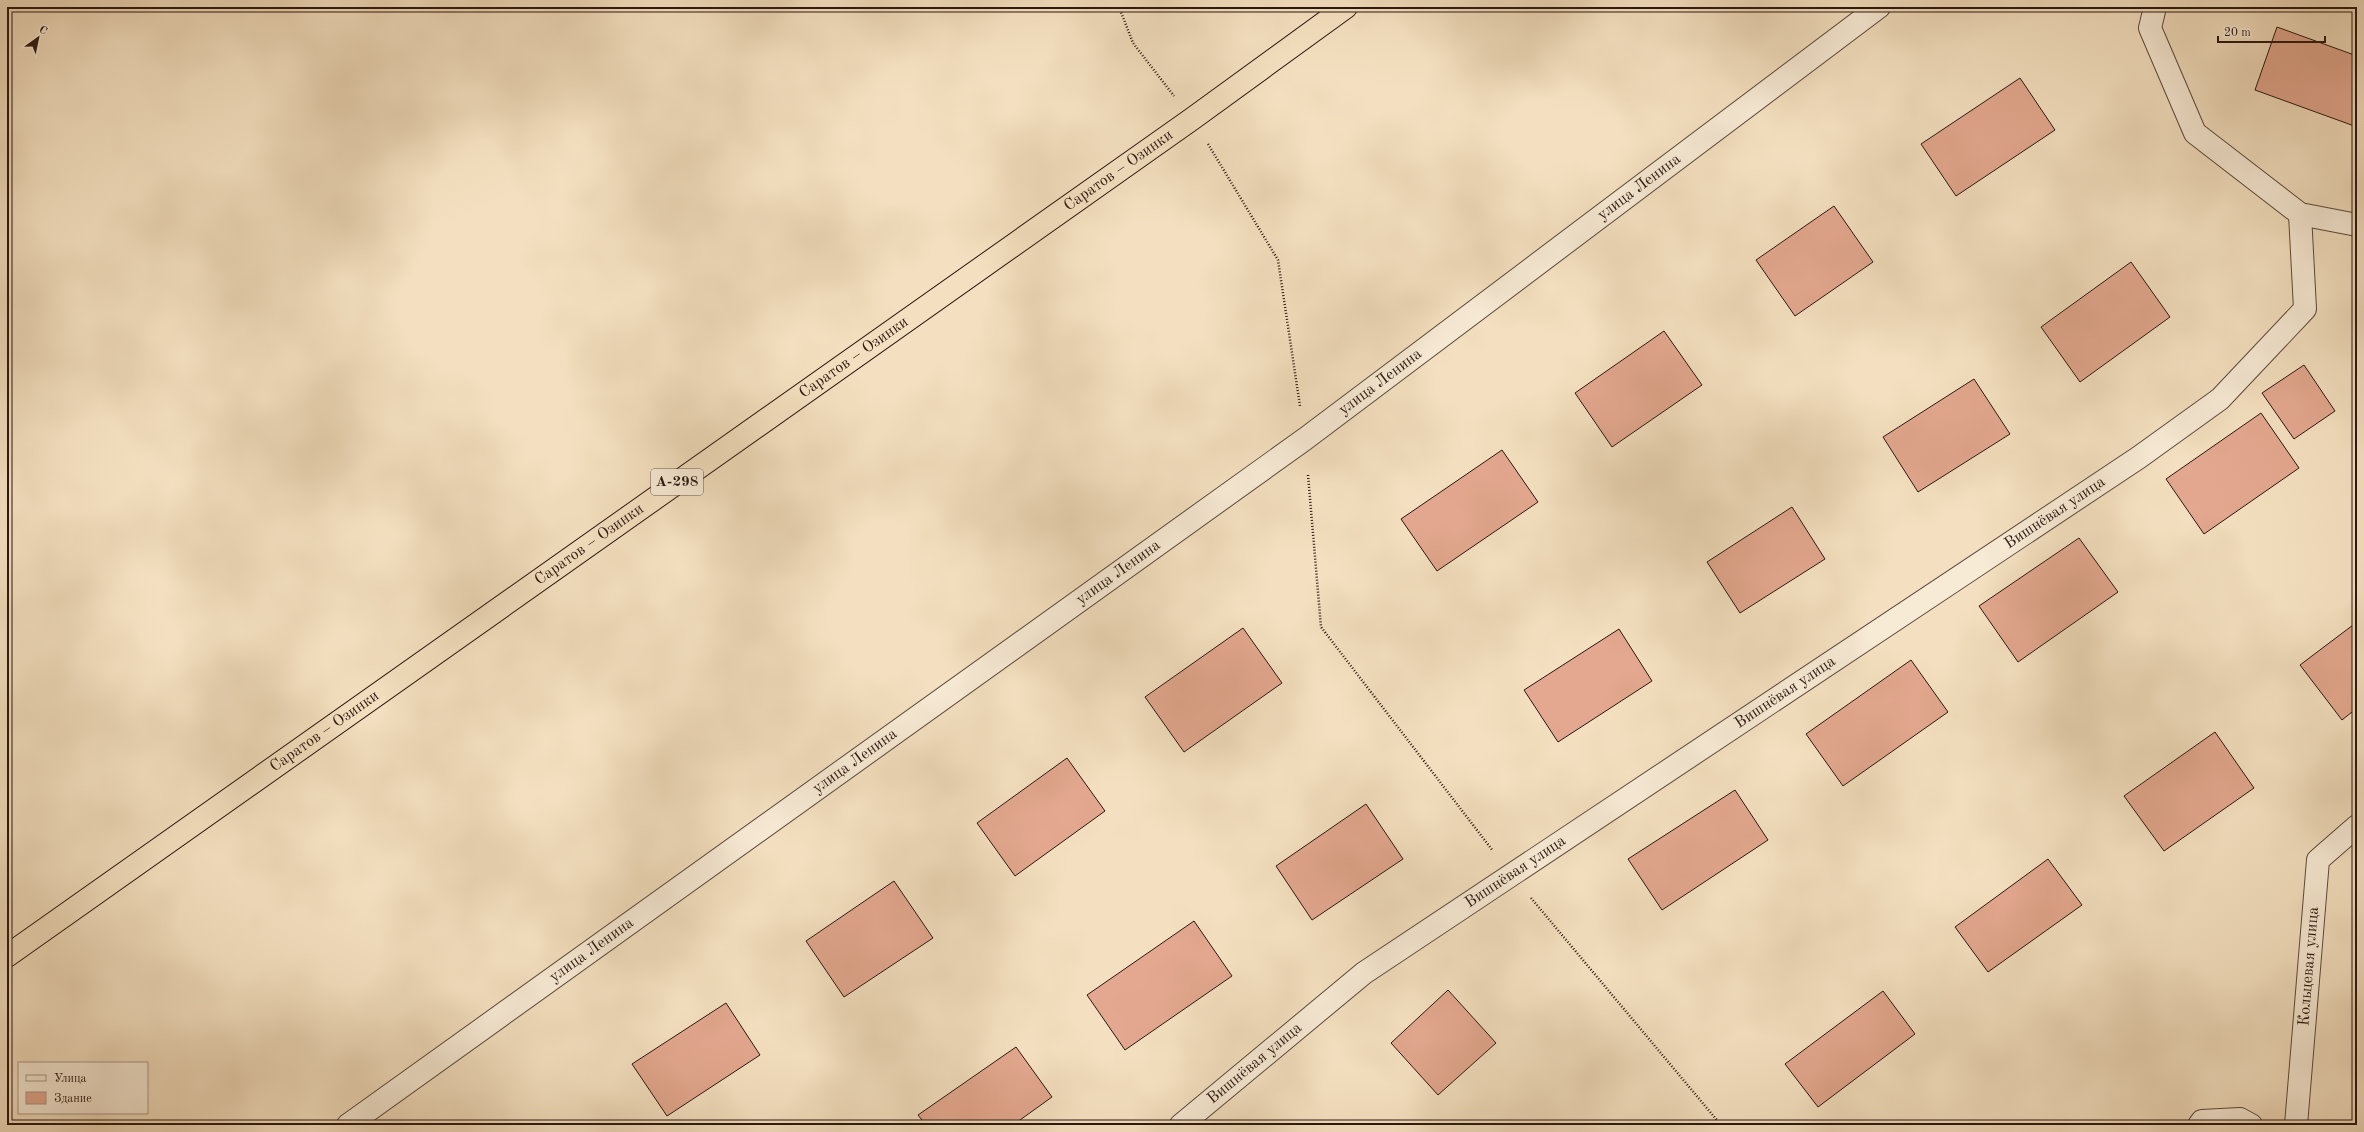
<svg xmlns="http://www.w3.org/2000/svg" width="2364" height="1132" font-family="'Old Standard TT',serif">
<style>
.building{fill:#e3a88f;stroke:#2a1710}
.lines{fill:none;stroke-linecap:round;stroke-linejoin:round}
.minor-casing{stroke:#5c493c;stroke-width:24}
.highway-casing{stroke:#2a1710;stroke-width:24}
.path{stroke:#2a1710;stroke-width:2.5;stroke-dasharray:1 2;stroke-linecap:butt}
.minor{stroke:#f8ebd6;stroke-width:22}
.highway{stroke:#f4e0c0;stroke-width:22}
.labels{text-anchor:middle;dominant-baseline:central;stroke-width:3;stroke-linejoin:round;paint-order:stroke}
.shield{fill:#f8ebd6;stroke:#68574b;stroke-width:1}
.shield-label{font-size:15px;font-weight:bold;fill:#2a1710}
.street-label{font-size:16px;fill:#2a1710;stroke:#f8ebd6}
</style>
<rect width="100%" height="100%" fill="#f4e0c0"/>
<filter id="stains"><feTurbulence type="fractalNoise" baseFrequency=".005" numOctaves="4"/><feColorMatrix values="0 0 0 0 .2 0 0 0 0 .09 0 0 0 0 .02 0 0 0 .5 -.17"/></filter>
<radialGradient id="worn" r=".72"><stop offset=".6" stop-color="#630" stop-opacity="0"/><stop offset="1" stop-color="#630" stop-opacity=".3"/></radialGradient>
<path class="building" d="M2277 27 2357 56V127L2255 90Z
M2020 78 2055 130 1956 196 1921 144Z
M1834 206 1873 262 1795 316 1756 260Z
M2131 262 2170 317 2080 382 2041 327Z
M1664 331 1702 385 1612 447 1575 393Z
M2304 365 2335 411 2294 439 2262 393Z
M1974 379 2010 434 1918 492 1883 437Z
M2261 413 2299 468 2204 534 2166 479Z
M1502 450 1538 502 1437 571 1401 519Z
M1792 507 1825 559 1740 613 1707 562Z
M2079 538 2118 592 2018 662 1979 606Z
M2357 622V708L2342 720 2300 665Z
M1243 628 1282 683 1184 752 1145 697Z
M1619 629 1652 681 1558 742 1524 690Z
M1911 660 1948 712 1843 786 1806 734Z
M2215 732 2254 788 2164 851 2124 796Z
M1067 758 1105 811 1015 876 977 823Z
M1735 790 1768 840 1662 910 1628 859Z
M1366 804 1403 859 1312 920 1276 866Z
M2048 859 2082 905 1988 972 1955 927Z
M894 881 933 938 844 997 806 941Z
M1194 921 1232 976 1125 1050 1087 995Z
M1448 990 1496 1043 1438 1095 1391 1043Z
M1883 991 1915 1034 1818 1107 1785 1064Z
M726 1003 760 1055 667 1116 632 1064Z
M1016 1047 1052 1097 1013 1125H926L918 1115Z"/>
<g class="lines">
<g class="minor-casing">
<g id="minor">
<path d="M2155 7 2150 28 2195 133 2300 214 2357 225"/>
<path id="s1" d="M348 1125 1305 439 1879 7"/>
<path id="s2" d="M1181 1125 1364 973 2138 458 2220 399 2305 309 2300 214"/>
<path d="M2199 1125 2202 1121 2240 1119 2251 1125"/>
<path id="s3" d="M2296 1125 2318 860 2357 826"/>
</g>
</g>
<g class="highway-casing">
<g id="highway">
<path id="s4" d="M7 956 1192 119 1346 7"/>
</g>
</g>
<path class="path" d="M1119 7 1133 43 1174 96
M1208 144 1278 260 1300 406
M1308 475 1321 627 1493 851
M1531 898 1721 1125"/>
<use href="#minor" class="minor"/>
<use href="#highway" class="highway"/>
</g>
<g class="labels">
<rect class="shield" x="651" y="469" width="52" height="26" rx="3"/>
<g class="shield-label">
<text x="677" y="482">А-298</text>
</g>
<g class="street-label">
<text stroke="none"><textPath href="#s4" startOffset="1361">Саратов – Озинки</textPath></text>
<text stroke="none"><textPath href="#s1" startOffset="1596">улица Ленина</textPath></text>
<text stroke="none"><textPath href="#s4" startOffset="1037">Саратов – Озинки</textPath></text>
<text stroke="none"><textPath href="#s1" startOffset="1272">улица Ленина</textPath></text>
<text stroke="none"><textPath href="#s2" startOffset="1068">Вишнёвая улица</textPath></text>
<text stroke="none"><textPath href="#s4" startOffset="713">Саратов – Озинки</textPath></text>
<text stroke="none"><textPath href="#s1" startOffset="948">улица Ленина</textPath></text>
<text stroke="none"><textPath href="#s2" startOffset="744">Вишнёвая улица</textPath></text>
<text stroke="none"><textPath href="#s4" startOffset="389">Саратов – Озинки</textPath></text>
<text stroke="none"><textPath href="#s1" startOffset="624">улица Ленина</textPath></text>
<text stroke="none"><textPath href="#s2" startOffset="420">Вишнёвая улица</textPath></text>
<text stroke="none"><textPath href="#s1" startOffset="300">улица Ленина</textPath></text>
<text stroke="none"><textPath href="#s3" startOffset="159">Кольцевая улица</textPath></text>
<text stroke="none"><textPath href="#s2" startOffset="96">Вишнёвая улица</textPath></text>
</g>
</g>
<rect width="2364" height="1132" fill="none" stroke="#f4e0c0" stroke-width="24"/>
<rect x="8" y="8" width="2348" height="1116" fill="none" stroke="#2a1710" stroke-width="2"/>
<rect x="12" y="12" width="2340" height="1108" fill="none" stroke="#2a1710"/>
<rect x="18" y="1062" width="130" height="52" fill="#f8ebd6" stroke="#a69687"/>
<rect x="26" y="1075" width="20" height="6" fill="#f8ebd6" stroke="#a69687"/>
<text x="54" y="1082" font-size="12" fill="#2a1710">Улица</text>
<rect x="26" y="1092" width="20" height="12" fill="#e3a88f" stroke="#a69687"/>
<text x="54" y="1102" font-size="12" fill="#2a1710">Здание</text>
<g transform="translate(38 38) rotate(33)" stroke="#f8ebd6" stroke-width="3" paint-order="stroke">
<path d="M0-3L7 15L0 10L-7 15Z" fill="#2a1710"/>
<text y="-6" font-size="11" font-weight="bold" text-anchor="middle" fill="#2a1710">С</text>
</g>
<path d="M2218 36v6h107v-6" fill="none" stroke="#2a1710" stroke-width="2"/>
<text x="2224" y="36" font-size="12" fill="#2a1710" stroke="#f8ebd6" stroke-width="3" paint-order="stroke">20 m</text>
<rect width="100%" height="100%" filter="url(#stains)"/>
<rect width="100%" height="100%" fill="url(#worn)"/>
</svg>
